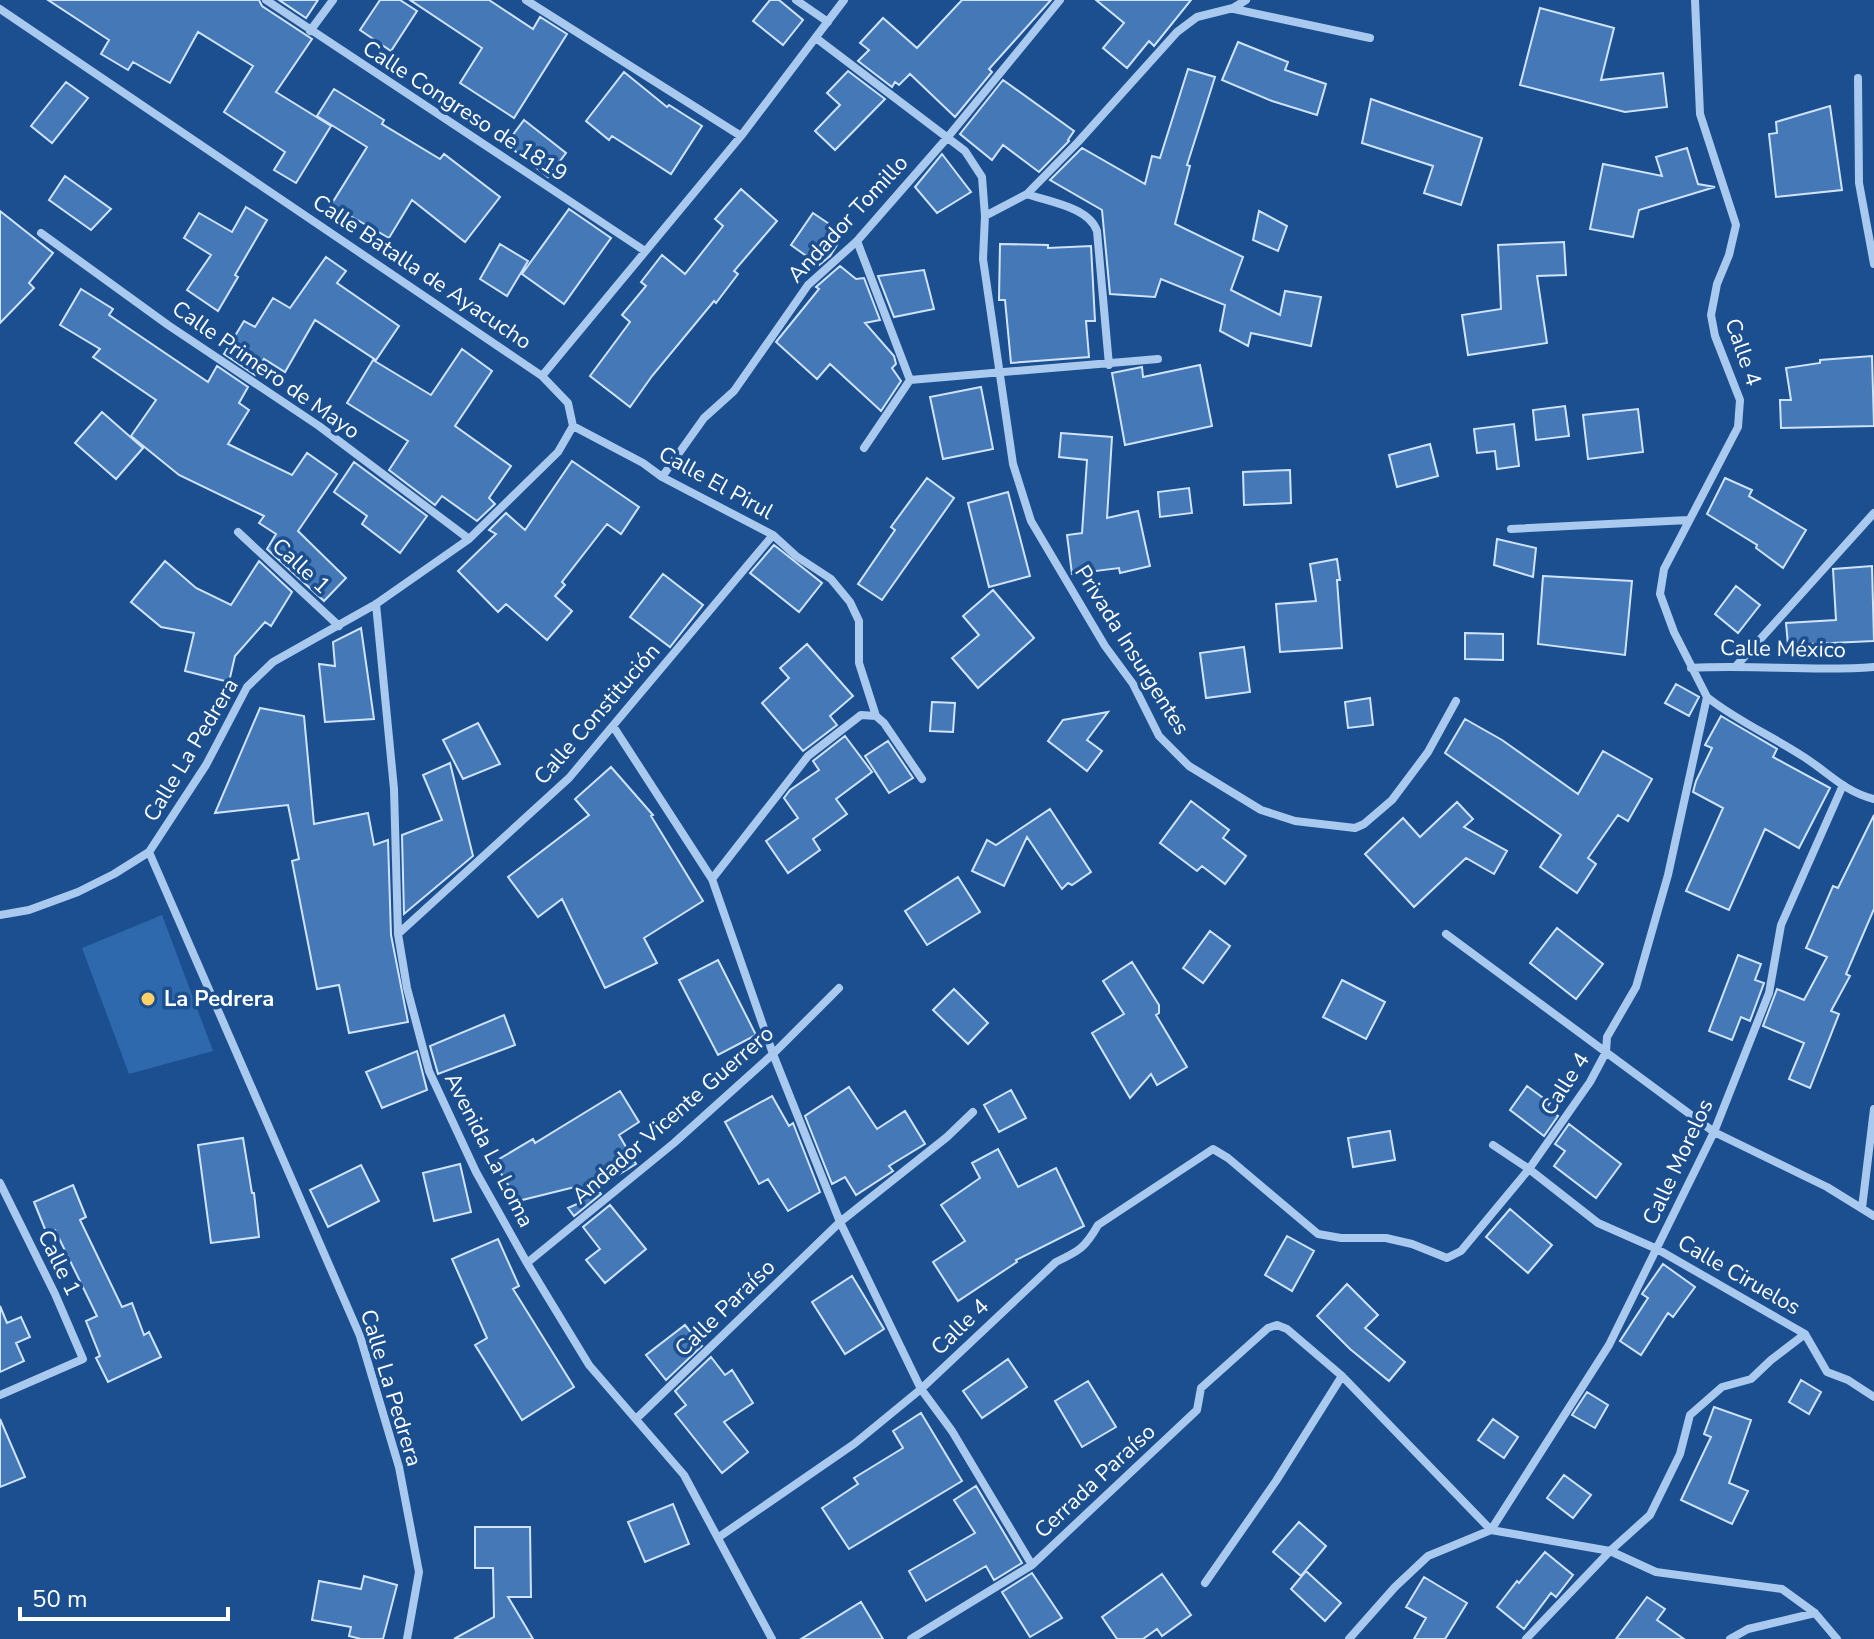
<svg xmlns="http://www.w3.org/2000/svg" width="1874" height="1639" font-family="'Nunito Sans',sans-serif">
<style>
.pitch{fill:#2e69ad}
.building{fill:#4478b7;stroke:#cfe3fa;stroke-width:2}
.lines{fill:none;stroke-linecap:round;stroke-linejoin:round}
.minor{stroke:#a9c9ee;stroke-width:8}
.poi-dot{fill:#ffd166;stroke:#1b4f8f;stroke-width:3}
.labels{text-anchor:middle;dominant-baseline:central;stroke-width:7;stroke-linejoin:round;paint-order:stroke}
.street-label{font-size:22px;fill:#fff;stroke:#1b4f8f}
.poi-label{font-size:22px;font-weight:bold;fill:#fff;stroke:#1b4f8f;text-anchor:start}
</style>
<rect width="100%" height="100%" fill="#1b4f8f"/>
<path class="pitch" d="M162 915 213 1051 129 1074 82 948Z"/>
<path class="building" d="M48 0H259L262 6 312 39 276 92 331 126 296 183 274 170 285 152 224 112 253 66 198 32 170 83 133 62 128 70 101 54 109 40Z
M279 0H318L306 18Z
M380 0H400L417 11 391 51 360 30Z
M410 0H489L533 29 540 17 567 34 514 118 460 83 482 48Z
M770 0H779L803 20 783 45 753 21Z
M962 0H1051L989 69 992 72 955 117 910 74 899 85 895 82 892 87 858 61 869 50 860 43 883 18 917 48Z
M1096 0H1191L1154 46 1149 41 1127 68 1103 48 1124 23Z
M1540 8 1614 28 1601 80 1663 73 1667 107 1625 112 1520 85Z
M1238 42 1288 62 1285 70 1326 84 1317 115 1272 101 1222 80Z
M1188 69 1215 77 1187 165 1190 166 1175 224 1243 257 1231 290 1280 315 1285 291 1321 297 1311 346 1251 333 1248 346 1220 331 1225 305 1161 279 1155 297 1110 294 1102 210 1050 180 1082 148 1145 184 1152 156 1160 158Z
M848 71 885 99 835 150 815 131 840 105 827 93Z
M624 72 667 107 669 105 702 126 671 174 612 136 609 140 586 121Z
M1003 80 1074 131 1068 140 1069 141 1039 172 1003 145 992 160 960 134Z
M66 82 88 98 52 143 31 126Z
M334 89 384 120 382 124 440 159 444 154 500 197 465 242 412 200 389 238 331 205 367 147 317 116Z
M1371 99 1482 138 1461 205 1424 193 1433 166 1362 143Z
M1830 106 1842 190 1776 197 1769 134 1777 133 1776 122Z
M524 120 566 153 548 177 506 144Z
M1687 148 1698 184 1715 187 1639 210 1633 237 1590 229 1603 164 1662 176 1656 157Z
M942 154 971 192 937 213 915 187Z
M65 176 111 209 91 230 49 200Z
M741 189 777 221 734 271 738 274 716 303 714 301 652 376 630 407 590 376 630 322 622 315 646 286 641 282 662 255 685 274 723 226 715 219Z
M246 207 267 220 235 275 238 277 218 311 187 290 211 255 184 238 199 213 232 232Z
M569 209 611 238 564 304 522 274Z
M0 211 53 253 29 283 34 288 0 323Z
M1259 211 1287 226 1278 251 1253 240Z
M813 213 844 234 830 256 819 265 791 245Z
M1564 242 1566 275 1537 276 1547 343 1468 355 1462 315 1501 309 1498 245Z
M500 244 528 261 507 296 480 279Z
M1000 244 1048 245V248L1091 246 1095 321H1086L1089 357 1011 363 1005 300H999Z
M326 257 346 271 337 283 399 326 376 360 315 320 285 372 264 359 255 375 224 354 244 321 255 327 273 298 290 308Z
M840 266 856 279 864 278 880 320 865 323 894 356 896 364 892 368 901 381 881 411 830 364 817 379 776 342 819 289 816 287Z
M924 270 934 309 894 317 878 276Z
M81 289 113 309 109 315 208 382 217 366 248 387 239 403 249 410 228 444 292 475 307 453 337 474 298 531 346 578 324 601 267 549 276 534 259 523 264 516 179 475 131 436 156 400 93 357 100 349 60 325Z
M462 349 492 371 455 426 511 466 489 498 495 504 477 521 442 496 435 505 389 470 408 441 347 403 373 360 431 395Z
M1872 356 1874 426 1781 428 1780 400H1791L1786 368 1820 363V360Z
M1200 365 1212 426 1125 445 1112 373 1142 367 1143 377Z
M981 387 993 449 943 459 930 397Z
M1565 406 1569 436 1536 440 1533 410Z
M1638 409 1643 452 1588 459 1583 415Z
M102 412 143 448 116 479 75 443Z
M1514 424 1519 466 1497 469 1495 451 1477 453 1474 429Z
M1061 433 1112 437 1107 518 1138 511 1150 566 1120 573 1119 568 1072 574 1067 535 1082 533 1087 460 1059 457Z
M1430 444 1438 476 1397 487 1389 455Z
M572 461 639 507 621 534 607 524 562 582 565 585 555 596 572 611 547 640 506 604 498 612 458 571 496 534 489 530 506 513 525 530Z
M354 462 427 516 400 553 362 524 367 516 334 492Z
M1290 470 1291 503 1244 505 1243 472Z
M927 478 954 498 882 600 858 584 895 530 891 527Z
M1725 478 1752 490 1749 496 1806 530 1783 568 1756 548 1757 545 1707 514Z
M1189 488 1192 513 1160 517 1158 492Z
M1008 492 1030 576 989 587 968 503Z
M1497 539 1536 548 1533 577 1494 565Z
M774 545 822 583 799 612 750 573Z
M1337 559 1340 580H1337L1342 648 1280 652 1276 604 1316 601 1310 564Z
M165 561 196 588 231 605 259 561 292 592 271 626 265 622 235 656 229 682 185 671 194 633 161 627 131 602Z
M1872 566 1874 641 1788 645 1786 623 1836 620 1833 569Z
M663 574 703 605 670 647 630 617Z
M1543 576 1632 581 1625 655 1538 644Z
M1736 586 1760 605 1738 633 1715 614Z
M993 590 1034 638 978 688 952 658 979 635 963 616Z
M361 628 374 719 325 722 319 664 335 666 333 642Z
M1465 633 1503 634V660L1465 659Z
M807 644 853 696 830 716 837 725 803 751 762 703 789 678 780 668Z
M1244 647 1250 692 1206 698 1200 653Z
M1676 684 1699 697 1689 716 1665 703Z
M1370 698 1373 725 1348 728 1345 702Z
M932 702 955 703 953 732 930 731Z
M260 708 304 716 314 824 368 813 374 845 388 840 391 935 408 1022 349 1033 339 985 317 989 292 861 299 859 288 805 215 813Z
M1108 712 1087 740 1102 751 1087 771 1048 741 1063 720Z
M1721 716 1777 749 1773 757 1830 788 1799 848 1765 829 1729 910 1686 891 1723 808 1693 792 1696 781 1712 748 1705 745Z
M1465 719 1502 740 1578 794 1603 751 1652 779 1628 821 1618 815 1588 858 1596 864 1577 893 1540 867 1561 835 1445 753Z
M478 723 500 764 463 779 443 740Z
M845 736 872 772 836 799 847 814 813 839 820 850 788 873 766 841 798 818 784 798 790 790 819 770 813 761Z
M888 741 913 778 889 793 865 756Z
M450 763 473 856 404 914 402 835 442 820 423 775Z
M611 767 653 815 651 816 703 901 644 938 657 963 605 988 562 899 538 917 508 877 589 815 575 799Z
M1191 801 1229 830 1223 838 1246 856 1225 884 1202 866 1197 871 1160 843Z
M1457 802 1473 819 1464 827 1507 851 1494 874 1466 858 1414 907 1365 854 1403 818 1420 837Z
M1050 809 1091 872 1072 885 1068 883 1062 889 1027 837 1004 886 972 871 987 840 996 845Z
M1874 815V909L1846 974 1850 976 1831 1011 1839 1014 1810 1088 1789 1079 1804 1043 1763 1026 1777 989 1804 1000 1827 957 1806 948 1833 886 1838 888Z
M958 877 980 912 927 945 905 911Z
M1557 928 1603 964 1576 999 1530 963Z
M1210 931 1230 946 1203 983 1183 968Z
M1738 955 1761 964 1755 980 1764 983 1750 1021 1741 1017 1732 1040 1709 1031Z
M718 960 756 1035 718 1055 679 980Z
M1132 962 1159 1005V1013L1156 1015 1187 1067 1157 1085 1151 1074 1130 1098 1092 1033 1124 1014 1103 981Z
M1342 980 1385 1002 1366 1039 1323 1017Z
M954 989 988 1023 968 1044 933 1010Z
M504 1015 515 1045 438 1074 430 1046Z
M417 1051 427 1090 382 1108 366 1072Z
M1527 1086 1550 1103 1547 1107 1558 1116 1544 1136 1510 1110Z
M849 1087 877 1129 905 1111 925 1144 889 1166 893 1171 856 1195 845 1177 832 1184 805 1116Z
M1011 1090 1026 1118 999 1132 984 1105Z
M620 1091 639 1122 619 1135 636 1164 597 1188 601 1194 574 1216 568 1208 584 1201 579 1186 518 1201 494 1162 533 1139 535 1143Z
M772 1096 789 1126 793 1123 820 1192 788 1211 768 1179 759 1184 725 1122Z
M1569 1124 1621 1164 1596 1198 1554 1166 1565 1151 1555 1144Z
M1390 1131 1395 1160 1353 1167 1348 1138Z
M243 1138 252 1193H254L259 1237 211 1243 198 1145Z
M998 1149 1018 1187 1056 1168 1084 1226 1016 1260 1017 1262 958 1301 933 1262 965 1241 941 1205 980 1178 972 1163Z
M460 1164 471 1212 434 1221 423 1173Z
M361 1165 379 1201 328 1227 310 1190Z
M73 1185 86 1217 80 1220 122 1307 132 1303 144 1335 149 1332 161 1357 108 1382 96 1358 100 1356 86 1321 97 1316 55 1230 47 1234 34 1202Z
M610 1205 646 1249 605 1283 586 1260 600 1249 583 1227Z
M1510 1209 1552 1245 1528 1273 1486 1237Z
M1287 1236 1314 1251 1292 1291 1265 1275Z
M498 1239 519 1286 513 1289 574 1387 522 1420 475 1345 487 1338 452 1259Z
M1663 1264 1695 1287 1673 1317 1668 1313 1641 1355 1620 1341 1648 1298 1642 1294Z
M852 1276 884 1329 845 1354 812 1302Z
M1347 1284 1378 1315 1365 1328 1405 1362 1389 1381 1350 1349 1317 1316Z
M0 1306 7 1323 21 1317 30 1337 16 1343 24 1361 0 1372Z
M685 1325 702 1346 666 1380 646 1355Z
M711 1357 725 1375 732 1370 753 1403 724 1422 748 1452 722 1473 675 1414 686 1405 675 1391Z
M1008 1359 1027 1387 982 1418 963 1391Z
M1801 1380 1821 1392 1809 1414 1789 1402Z
M1088 1381 1116 1427 1082 1447 1055 1401Z
M1587 1392 1608 1405 1595 1428 1572 1415Z
M1714 1407 1751 1420 1729 1483 1748 1491 1732 1524 1681 1500 1711 1437 1704 1434Z
M921 1413 962 1481 849 1549 822 1508 858 1484 854 1478 903 1448 893 1431Z
M0 1419 25 1477 0 1487Z
M1493 1419 1518 1437 1504 1458 1478 1440Z
M1564 1475 1591 1495 1573 1518 1547 1498Z
M976 1486 1022 1563 994 1580 986 1566 926 1601 909 1571 975 1533 954 1500Z
M673 1504 689 1544 645 1562 628 1522Z
M1299 1522 1326 1546 1301 1576 1273 1552Z
M475 1527H530L531 1597H508L533 1639H454L494 1617 493 1568H475Z
M1545 1552 1573 1575 1556 1597 1551 1593 1524 1629 1497 1607 1517 1581 1519 1583Z
M1306 1571 1341 1603 1325 1621 1291 1589Z
M1032 1573 1062 1618 1030 1637 1002 1592Z
M1162 1574 1191 1615 1162 1636 1157 1629 1143 1639H1117L1102 1617Z
M364 1576 397 1585 383 1639H361L349 1636 351 1627 312 1620 319 1581 361 1589Z
M1424 1577 1467 1603 1445 1639H1414L1426 1618 1406 1607Z
M1647 1597 1665 1609 1657 1620 1684 1639H1616Z
M861 1602 883 1639H801Z"/>
<g class="lines">
<path class="minor" d="M266 0 645 251
M526 0 741 136
M796 0 828 22
M0 9 542 376 568 403 573 426 558 452 469 539 376 604 273 662 247 687 206 765 149 852 114 874 78 892 29 910 0 915
M1234 9 1370 38
M310 31 333 0
M816 38 965 151 982 177 985 216 983 259 1013 464 1031 521 1105 646 1133 684 1159 736 1189 766 1261 810 1295 821 1355 828 1364 824 1392 800 1428 752 1456 701
M1858 78 1859 183 1874 264
M1027 194 1078 142 1177 32 1197 17 1233 8 1246 0
M985 216 1027 194C1049 202 1089 207 1097 231L1109 365
M41 233 168 325 319 426 469 539
M857 241 910 380
M542 376 741 136 844 0
M573 426 643 463 662 477 773 535 796 556 831 579 850 602 859 621V663L876 716
M864 448 910 380 1158 359
M662 477 704 418 734 391 808 285 857 241 947 138 1060 0
M1511 529 1688 520
M238 532 339 626
M376 604 394 789 398 934 407 988 429 1071 476 1172 527 1263 589 1365 684 1475 772 1639
M1737 665 1874 513
M1691 668C1752 664 1813 672 1874 667
M1707 697C1737 721 1772 736 1804 757 1829 773 1845 792 1874 799
M876 716 884 723 922 779
M613 726 712 879 808 756 861 715 876 716
M149 852 360 1336 399 1467 419 1572 407 1639
M712 879 773 1054 840 1222 921 1389 952 1431 1032 1565
M398 934 569 778 773 535
M1446 934 1714 1132 1827 1187 1874 1216
M1493 1145 1529 1169 1598 1223 1657 1249 1805 1334 1827 1372 1848 1380 1874 1397
M0 1183 55 1294 83 1359 0 1395
M1862 1208 1874 1109
M527 1263 674 1143 773 1054 839 988
M636 1419 840 1222 947 1137 973 1112
M719 1537 854 1444 921 1389 1056 1262C1079 1251 1085 1248 1098 1225L1213 1149 1228 1158 1318 1234 1341 1238H1386L1412 1244 1447 1258 1461 1251 1529 1169 1590 1082 1606 1052 1607 1037 1636 987 1668 875 1707 697 1674 632 1660 594 1664 569 1738 427 1740 400 1715 336 1711 315 1717 284 1729 255 1736 225 1700 114 1695 0
M1205 1583 1276 1481 1342 1376
M911 1639 1032 1565 1197 1410 1201 1388 1268 1328 1277 1325 1287 1329 1342 1376 1491 1530 1610 1551 1656 1572 1782 1589 1815 1613 1837 1639
M1349 1639 1395 1587 1428 1556 1491 1530 1609 1345 1714 1132 1769 993 1781 925 1843 785
M1526 1639 1610 1551 1650 1515 1680 1454 1690 1415 1722 1387 1751 1379 1771 1360 1805 1334
M1730 1639 1748 1629 1815 1613"/>
</g>
<circle class="poi-dot" cx="148" cy="999" r="8"/>
<g class="labels">
<g class="street-label">
<text transform="translate(465 111) rotate(33)">Calle Congreso de 1819</text>
<text transform="translate(848 219) rotate(-47)">Andador Tomillo</text>
<text transform="translate(422 272) rotate(34)">Calle Batalla de Ayacucho</text>
<text transform="translate(1743 352) rotate(71)">Calle 4</text>
<text transform="translate(266 370) rotate(35)">Calle Primero de Mayo</text>
<text transform="translate(716 483) rotate(29)">Calle El Pirul</text>
<text transform="translate(301 566) rotate(43)">Calle 1</text>
<text transform="translate(1783 649) rotate(1)">Calle México</text>
<text transform="translate(1132 650) rotate(58)">Privada Insurgentes</text>
<text transform="translate(597 714) rotate(-49)">Calle Constitución</text>
<text transform="translate(191 750) rotate(-59)">Calle La Pedrera</text>
<text transform="translate(1565 1084) rotate(-57)">Calle 4</text>
<text transform="translate(673 1115) rotate(-41)">Andador Vicente Guerrero</text>
<text transform="translate(489 1150) rotate(63)">Avenida La Loma</text>
<text transform="translate(1678 1162) rotate(-65)">Calle Morelos</text>
<text transform="translate(59 1263) rotate(64)">Calle 1</text>
<text transform="translate(1739 1275) rotate(30)">Calle Ciruelos</text>
<text transform="translate(725 1308) rotate(-44)">Calle Paraíso</text>
<text transform="translate(960 1327) rotate(-44)">Calle 4</text>
<text transform="translate(391 1388) rotate(73)">Calle La Pedrera</text>
<text transform="translate(1095 1481) rotate(-43)">Cerrada Paraíso</text>
</g>
<g class="poi-label">
<text x="164" y="999">La Pedrera</text>
</g>
</g>
<path d="M20 1607v12h208v-12" fill="none" stroke="#ffffff" stroke-width="4"/>
<text x="32" y="1607" font-size="24" fill="#ffffff" stroke="#1b4f8f" stroke-width="6" paint-order="stroke">50 m</text>
</svg>
